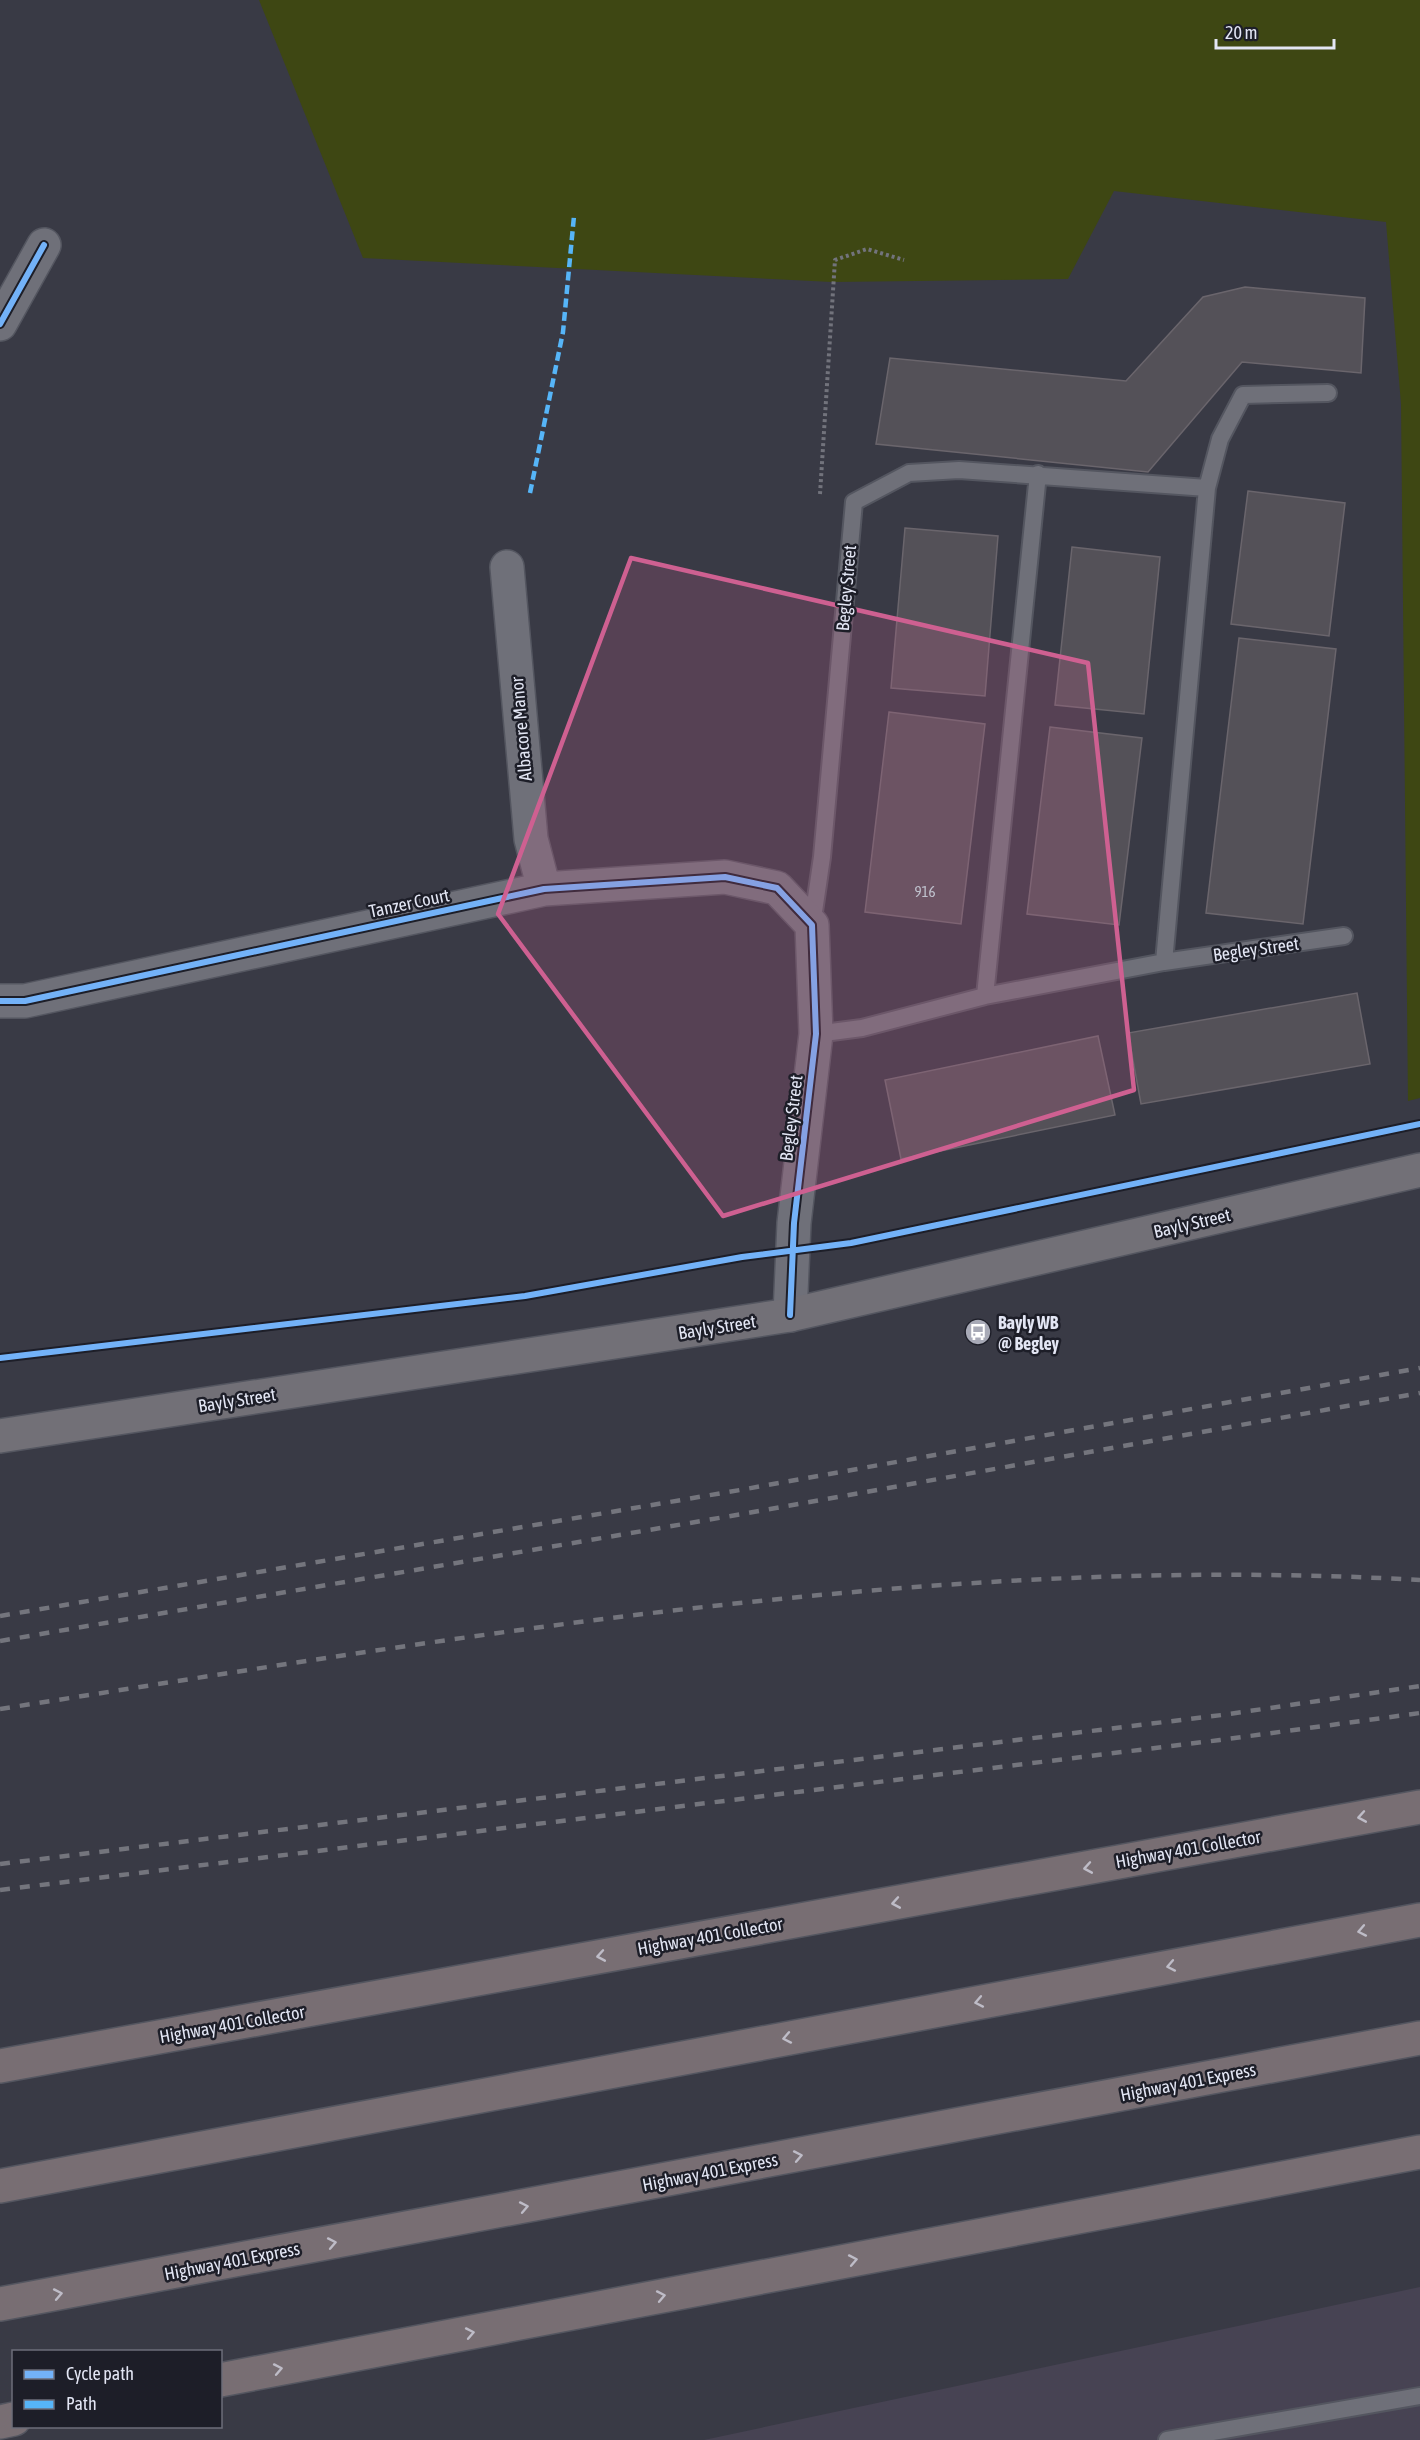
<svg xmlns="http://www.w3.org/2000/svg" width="1420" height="2440" font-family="'Asap Condensed',sans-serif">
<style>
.commercial{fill:#474353}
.green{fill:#3e4713}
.building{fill:#545158;stroke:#6a656c;stroke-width:1.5}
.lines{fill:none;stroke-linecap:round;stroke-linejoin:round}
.lane-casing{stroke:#545660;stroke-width:20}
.street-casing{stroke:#545660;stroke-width:36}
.secondary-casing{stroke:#545660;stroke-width:36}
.highway-casing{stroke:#545660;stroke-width:36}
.path{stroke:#72737c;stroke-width:4;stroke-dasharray:3 3;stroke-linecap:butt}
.lane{stroke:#6f7079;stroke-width:16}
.street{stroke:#6f7079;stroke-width:33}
.secondary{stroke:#727077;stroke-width:33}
.highway{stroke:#786e73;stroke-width:33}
.rail{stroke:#74757d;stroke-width:4.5;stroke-dasharray:10 10;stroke-linecap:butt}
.quiet{stroke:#56b5f8;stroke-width:4.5;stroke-dasharray:9 4.5;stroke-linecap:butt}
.cycleway-casing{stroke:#1d1e28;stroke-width:10}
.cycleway{stroke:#73b2f8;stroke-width:6}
.oneway{stroke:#bebcc7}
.marked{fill:#ce6091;fill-opacity:0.2;stroke:#ce6091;stroke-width:4.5;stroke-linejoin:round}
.labels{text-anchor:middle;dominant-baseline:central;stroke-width:5;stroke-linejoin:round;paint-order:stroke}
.number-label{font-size:15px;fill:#bfc1cd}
.street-label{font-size:18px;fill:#e3e6f4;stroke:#1d1e28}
.poi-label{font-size:18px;font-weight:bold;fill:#e3e6f4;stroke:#1d1e28;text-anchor:start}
</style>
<rect width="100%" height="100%" fill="#393a45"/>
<path class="commercial" d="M1420 2287V2440H704Z"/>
<path class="green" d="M259 0H1420V1098L1408 1101 1401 404 1386 222 1114 191 1068 279 832 282 363 258Z"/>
<path class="building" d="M1245 287 1365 298 1361 373 1242 362 1148 472 876 444 890 358 1126 381 1203 297Z
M1248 491 1345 503 1329 636 1231 624Z
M905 528 998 536 985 696 891 688Z
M1072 547 1160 557 1144 714 1055 705Z
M1239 638 1336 649 1303 924 1206 913Z
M889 712 985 724 961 924 865 912Z
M1050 727 1142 738 1119 925 1027 914Z
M1357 993 1370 1064 1141 1104 1128 1033Z
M1098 1036 1115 1115 901 1159 885 1080Z"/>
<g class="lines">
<g class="lane-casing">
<path id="lane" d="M812 925 822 857 854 502 909 473 959 470 1207 488
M1164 962 1207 488 1220 439 1243 395 1328 393
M985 996 1038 474
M816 1034 862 1028 985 996 1164 962 1344 936
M1167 2440 1420 2396"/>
</g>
<g class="street-casing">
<path id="street" d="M0 324 44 245
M507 567 531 839 544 889
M0 1001H25L544 889 725 877 777 888 812 925 816 1034 794 1223 790 1315"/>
</g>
<g class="secondary-casing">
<path id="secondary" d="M0 1436 790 1315 1420 1170"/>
</g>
<g class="highway-casing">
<path id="highway" d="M0 2066 1420 1807
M0 2186 1420 1920
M0 2304 1420 2038
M220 2380 1420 2152
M0 2422 14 2419"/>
</g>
<path class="path" d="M820 494 835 260 867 249 904 260"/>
<use href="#lane" class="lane"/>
<use href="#street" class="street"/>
<use href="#secondary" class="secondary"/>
<use href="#highway" class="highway"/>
<path class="rail" d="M0 1616 740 1490 1420 1368
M0 1641 748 1513 1420 1393
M0 1709C473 1635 939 1553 1420 1580
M0 1864 1222 1715 1420 1686
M0 1890 1220 1740 1420 1713"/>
<path class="quiet" d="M530 493 563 332 574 216"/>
<g class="cycleway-casing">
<path id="cycleway" d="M0 324 44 245
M0 1001H25L544 889 725 877 777 888 812 925 816 1034 794 1223 790 1315
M0 1358 525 1296 742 1257 851 1243 1420 1124"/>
</g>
<use href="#cycleway" class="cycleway"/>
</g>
<defs><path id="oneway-chevron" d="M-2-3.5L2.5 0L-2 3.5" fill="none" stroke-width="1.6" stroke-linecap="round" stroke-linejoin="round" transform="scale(1.5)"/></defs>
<g class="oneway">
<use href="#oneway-chevron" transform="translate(1362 1817) rotate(170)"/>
<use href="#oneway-chevron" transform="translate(1088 1868) rotate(170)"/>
<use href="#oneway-chevron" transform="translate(896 1903) rotate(170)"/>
<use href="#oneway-chevron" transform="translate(1362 1931) rotate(169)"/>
<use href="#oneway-chevron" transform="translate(601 1956) rotate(170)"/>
<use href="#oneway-chevron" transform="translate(1171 1966) rotate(169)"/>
<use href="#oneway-chevron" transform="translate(979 2002) rotate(169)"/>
<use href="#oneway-chevron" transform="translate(787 2038) rotate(169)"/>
<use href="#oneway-chevron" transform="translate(798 2156) rotate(-11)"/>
<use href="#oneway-chevron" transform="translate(524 2207) rotate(-11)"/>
<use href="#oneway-chevron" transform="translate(332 2243) rotate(-11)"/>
<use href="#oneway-chevron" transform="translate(853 2260) rotate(-11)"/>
<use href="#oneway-chevron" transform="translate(58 2294) rotate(-11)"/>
<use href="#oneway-chevron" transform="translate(661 2296) rotate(-11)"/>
<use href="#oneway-chevron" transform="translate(470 2333) rotate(-11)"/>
<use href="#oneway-chevron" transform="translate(278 2369) rotate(-11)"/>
</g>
<path class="marked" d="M631 558 1088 663 1134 1090 723 1216 498 914Z"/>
<defs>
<g id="bus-disc" transform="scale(1.35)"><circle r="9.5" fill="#a8aab7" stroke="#1d1e28"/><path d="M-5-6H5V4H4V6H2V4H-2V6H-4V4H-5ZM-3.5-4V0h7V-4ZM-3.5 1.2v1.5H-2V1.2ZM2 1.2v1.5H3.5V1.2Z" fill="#fff"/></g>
</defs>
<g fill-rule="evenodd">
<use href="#bus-disc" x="978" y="1332"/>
</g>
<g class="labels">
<g class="number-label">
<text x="925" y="891">916</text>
</g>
<g class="street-label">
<text transform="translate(846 588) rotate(-85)">Begley Street</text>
<text transform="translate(521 729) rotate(-95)">Albacore Manor</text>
<text transform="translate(409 903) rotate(-12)">Tanzer Court</text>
<text transform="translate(1256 949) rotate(-8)">Begley Street</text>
<text transform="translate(791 1118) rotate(-83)">Begley Street</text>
<text transform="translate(1192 1223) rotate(-13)">Bayly Street</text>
<text transform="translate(717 1327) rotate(-9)">Bayly Street</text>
<text transform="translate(237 1400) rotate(-9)">Bayly Street</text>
<text transform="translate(1188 1849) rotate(-10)">Highway 401 Collector</text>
<text transform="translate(710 1936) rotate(-10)">Highway 401 Collector</text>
<text transform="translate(232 2024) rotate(-10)">Highway 401 Collector</text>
<text transform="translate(1188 2082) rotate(-11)">Highway 401 Express</text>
<text transform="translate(710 2172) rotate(-11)">Highway 401 Express</text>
<text transform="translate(232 2261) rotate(-11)">Highway 401 Express</text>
</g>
<g class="poi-label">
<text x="998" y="1322">Bayly WB<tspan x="998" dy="21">@ Begley</tspan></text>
</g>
</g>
<rect x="12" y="2350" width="210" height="78" fill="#1d1e28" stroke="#6c6e7a" stroke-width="1.5"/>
<rect x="24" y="2370" width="30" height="9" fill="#73b2f8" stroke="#6c6e7a" stroke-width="1.5"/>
<text x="66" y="2380" font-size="18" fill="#e3e6f4">Cycle path</text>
<rect x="24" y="2400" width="30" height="9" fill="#56b5f8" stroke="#6c6e7a" stroke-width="1.5"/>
<text x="66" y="2410" font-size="18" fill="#e3e6f4">Path</text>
<path d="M1216 39v9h118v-9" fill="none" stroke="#e3e6f4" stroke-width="3"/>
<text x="1225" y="39" font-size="18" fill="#e3e6f4" stroke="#1d1e28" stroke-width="4.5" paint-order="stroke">20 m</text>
</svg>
